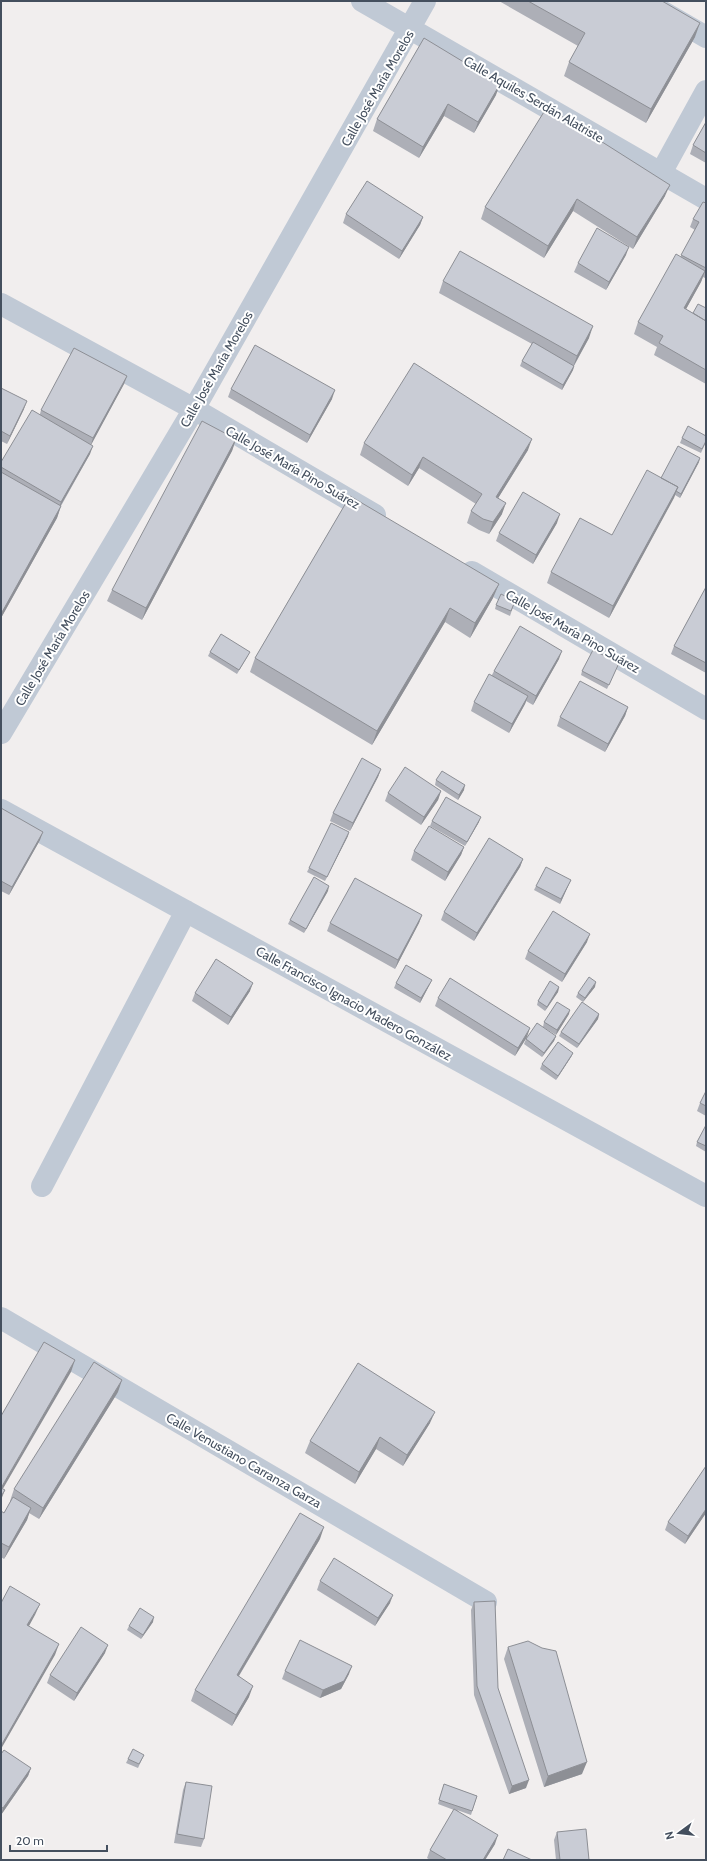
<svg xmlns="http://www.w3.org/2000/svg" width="707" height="1861" font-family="Cabin,sans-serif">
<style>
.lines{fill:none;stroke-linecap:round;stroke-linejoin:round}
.minor{stroke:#c0c9d5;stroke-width:22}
.wall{fill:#adafb7}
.shaded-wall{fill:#8d8f95}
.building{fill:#c9ccd5;stroke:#8d8f95}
.labels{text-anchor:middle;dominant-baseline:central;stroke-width:4;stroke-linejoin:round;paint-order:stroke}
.street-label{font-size:13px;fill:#444f5e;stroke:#fff}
</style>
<rect width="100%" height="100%" fill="#f1eeee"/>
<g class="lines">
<path class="minor" d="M362 1 706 199
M644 1 706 37
M661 173 706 91
M1 304 194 409 375 515
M472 572 706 709
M1 733 194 409 425 1
M1 810 706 1196
M42 1186 186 911
M1 1318 486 1602"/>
</g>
<path class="wall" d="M499 1H662L695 37 646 123 564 76 569 62 578 46Z
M424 38 496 95 474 133 444 116 419 158 373 131 377 119Z
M547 107 665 196 633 249 573 211 544 258 481 219 485 207Z
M706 122V163L690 154 693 145Z
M706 203V276L705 278 703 277 701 282 686 309 693 313 706 308V384L654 355 657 347 634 334 638 322 681 256 695 230 690 227 693 219Z
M346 214 423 217 420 225 399 259 343 223Z
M626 255 606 290 574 272 578 263Z
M443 281 589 338 574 366 573 370 562 390 520 366 522 361 532 344 439 293Z
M127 376 124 384 91 444 90 454 61 506 57 518 1 618V462L40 414 41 410Z
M1 388 24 409 7 444 1 441Z
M231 389 332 399 307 443 228 397Z
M706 433V442L701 453 680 443 682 438 705 435Z
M236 439 232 451 142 620 107 601 112 590Z
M364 443 528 450 498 498 502 514 489 534 479 530 467 523 471 511 476 504 419 468 408 486 360 455Z
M699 462 680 498 675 495 609 618 547 583 551 572 612 535 661 478Z
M350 496 493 598 470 638 445 622 372 745 250 672 255 658Z
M557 523 533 564 496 541 499 533Z
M706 587V673L671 654 674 646Z
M515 601 510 616 495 609 496 605Z
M210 652 248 656 237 674 208 656Z
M559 659 533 705 526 701 525 704 509 733 471 711 474 702 492 675 494 671Z
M619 663 607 689 581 675 582 671Z
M628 707 625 716 605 752 557 726 560 717Z
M381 769 378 777 350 831 330 821 333 813Z
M436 780 464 790 458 800 435 785Z
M441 791 438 800 421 825 385 801 388 793Z
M1 808 40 840 9 895 1 891Z
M432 821 479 822 465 846 430 826Z
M348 836 325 881 307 872 309 868Z
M464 847 461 855 445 881 411 860 414 851Z
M523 859 520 867 474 941 441 920 444 912Z
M571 880 560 904 534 890 536 886Z
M328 891 304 933 288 924 290 920Z
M422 915 419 923 395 969 327 931 330 923Z
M587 942 562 982 525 959 528 951Z
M396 983 430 984 420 1003 394 988Z
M559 987 558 992 545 1011 537 1005 538 1001Z
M595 987 583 1002 576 997 578 993Z
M250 991 228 1025 192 1001 195 993Z
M438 998 527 1037 515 1056 435 1006Z
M569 1014 556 1035 543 1027 544 1022Z
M599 1014 598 1019 577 1048 559 1036 561 1032Z
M556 1036 554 1041 542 1057 524 1044 526 1039Z
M573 1053 571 1057 556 1080 540 1069 542 1064Z
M706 1091V1116L697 1111 700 1103Z
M706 1125V1152L696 1146 697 1142Z
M118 1392 39 1519 29 1513 27 1520 4 1559 1 1557V1511L4 1513 11 1501H10L14 1489Z
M430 1423 403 1466 376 1449 355 1484 305 1453 310 1441Z
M706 1513 685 1544 665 1530 668 1522Z
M320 1539 239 1676 249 1697 232 1726 191 1701 195 1690Z
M320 1581 390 1603 375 1626 317 1590Z
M474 1602 498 1688 526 1788 509 1794 474 1695 471 1610Z
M153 1622 141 1639 127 1630 129 1626Z
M508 1647 582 1774 544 1787 504 1659Z
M105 1653 74 1701 47 1683 50 1675Z
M285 1671 349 1674 341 1689 320 1698 282 1679Z
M1 1754 31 1768 28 1776 1 1815Z
M144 1755 138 1768 126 1763 128 1759Z
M186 1782 204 1839 201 1847 174 1843 183 1790Z
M444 1784 477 1796 471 1815 457 1810 495 1844 485 1860H430L427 1858 430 1850 454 1810 438 1804Z
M557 1832 589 1860H556L554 1840Z"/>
<path class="shaded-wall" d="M700 23 695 37 646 123 651 109Z
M500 84 496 95 474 133 478 122Z
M448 104 444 116 419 158 423 147Z
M670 185 665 196 633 249 637 237Z
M577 199 573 211 544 258 548 246Z
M423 217 420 225 399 259 402 251Z
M629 247 626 255 606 290 609 282Z
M705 271 701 282 680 320 684 308Z
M593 326 589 338 573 367 577 356Z
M574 366 573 370 562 390 563 385Z
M127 376 124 384 90 447 93 438Z
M335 390 332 399 307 443 310 435Z
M27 401 24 409 7 444 10 436Z
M236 439 232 451 142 620 146 608Z
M532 439 528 450 492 508 496 497Z
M93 446 90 454 58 510 61 502Z
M423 457 419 468 408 486 412 475Z
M700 458 699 462 680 498 681 494Z
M678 487 674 498 609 618 613 606Z
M506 503 502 514 489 534 493 522Z
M61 506 57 518 1 618V614Z
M560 514 557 523 533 564 536 555Z
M499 584 493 598 470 638 475 623Z
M450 608 445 622 372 745 377 731Z
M562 651 559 659 533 705 536 696Z
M528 696 525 704 509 733 512 724Z
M628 707 625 716 605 752 608 744Z
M381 769 378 777 350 831 353 823Z
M465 785 464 790 458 800 459 795Z
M441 791 438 800 421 825 424 817Z
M481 817 479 822 465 846 467 842Z
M43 832 40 840 9 895 12 887Z
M349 832 348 836 325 881 327 877Z
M464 847 461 855 445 881 448 872Z
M523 859 520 867 474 941 477 933Z
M571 880 569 884 560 904 561 899Z
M329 886 328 891 304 933 306 929Z
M422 915 419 923 395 969 398 960Z
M590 934 587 942 562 982 565 974Z
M432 980 430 984 420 1003 421 998Z
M596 982 595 987 583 1002 585 998Z
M253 983 250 991 228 1025 231 1017Z
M559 987 558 992 545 1011 547 1007Z
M570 1010 569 1014 556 1035 557 1030Z
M599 1014 598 1019 577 1048 579 1044Z
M530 1028 527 1037 515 1056 518 1048Z
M556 1036 554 1041 542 1057 544 1053Z
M573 1053 571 1057 556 1080 558 1076Z
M75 1360 71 1372 1 1492V1488Z
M122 1380 118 1392 39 1519 43 1508Z
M435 1412 430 1423 403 1466 407 1455Z
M380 1437 376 1449 355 1484 359 1472Z
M5 1490 1 1500V1496Z
M31 1508 27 1520 4 1559 9 1547Z
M706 1509V1513L685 1544 688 1536Z
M324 1527 320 1539 232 1687 237 1675Z
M393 1595 390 1603 375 1626 378 1618Z
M40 1604 35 1615 23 1637 27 1625Z
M154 1617 153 1622 141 1639 143 1635Z
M59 1644 55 1655 1 1749 2 1744Z
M108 1645 105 1653 74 1701 77 1693Z
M352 1666 349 1674 341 1689 320 1698 323 1690Z
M253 1686 249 1697 232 1726 236 1715Z
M587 1762 582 1774 544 1787 548 1776Z
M31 1768 28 1776 1 1815 3 1808Z
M529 1780 526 1788 509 1794 512 1786Z
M498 1835 495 1844 485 1860H483Z"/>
<path class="building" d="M528 1H662L700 23 651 109 569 62 585 33Z
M424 38 500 84 478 122 448 104 423 147 377 119Z
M547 107 670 185 637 237 577 199 548 246 485 207Z
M706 122V153L693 145Z
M367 181 423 217 402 251 346 214Z
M703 202 706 203V268L681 255 699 222 693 219Z
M597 228 629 247 609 282 578 263Z
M460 251 593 326 577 356 443 281Z
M676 254 705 271 684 308 706 321V370L659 343 663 336 638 322Z
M698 304 706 308V321L693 313Z
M533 342 574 366 563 385 522 361Z
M255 345 335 390 310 435 231 389Z
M74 348 127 376 93 438 41 410Z
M414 363 532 439 496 497 506 503 493 522 483 519 471 511 482 494 423 457 412 475 364 443Z
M1 388 27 401 10 436 1 431Z
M32 410 93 446 61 502 1 467V462Z
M202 421 236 439 146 608 112 590Z
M688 426 706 436V441L702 449 682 438Z
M678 446 700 458 681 494 676 491 678 487 661 478Z
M647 470 678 487 613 606 551 572 580 518 612 535Z
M1 472 61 506 1 614Z
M523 492 560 514 536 555 499 533Z
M350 496 499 584 475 623 450 608 377 731 255 658Z
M706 587V663L674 646Z
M501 594 515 601 511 611 496 605Z
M520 626 562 651 536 696 494 671Z
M221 634 250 652 239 670 210 652Z
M593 650 619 663 609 685 582 671Z
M489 674 528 696 512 724 474 702Z
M580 681 628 707 608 744 560 717Z
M362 758 381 769 353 823 333 813Z
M405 767 441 791 424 817 388 793Z
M442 771 465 785 459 795 436 780Z
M446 797 481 817 467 842 432 821Z
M1 808 43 832 12 887 1 881Z
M331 823 349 832 327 877 309 868Z
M429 826 464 847 448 872 414 851Z
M489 838 523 859 477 933 444 912Z
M546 867 571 880 561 899 536 886Z
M314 877 329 886 306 929 290 920Z
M355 878 422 915 398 960 330 923Z
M553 911 590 934 565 974 528 951Z
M216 959 253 983 231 1017 195 993Z
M406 965 432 980 421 998 396 983Z
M589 977 596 982 585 998 578 993Z
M450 978 530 1028 518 1048 438 998Z
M550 981 559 987 547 1007 538 1001Z
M557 1002 570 1010 557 1030 544 1022Z
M582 1002 599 1014 579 1044 561 1032Z
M537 1023 556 1036 544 1053 526 1039Z
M558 1042 573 1053 558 1076 542 1064Z
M706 1091V1106L700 1103Z
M706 1125V1146L697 1142Z
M44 1342 75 1360 1 1488V1416Z
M94 1362 122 1380 43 1508 14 1489Z
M358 1363 435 1412 407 1455 380 1437 359 1472 310 1441Z
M706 1466V1509L688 1536 668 1522Z
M1 1488 5 1490 1 1496Z
M13 1497 31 1508 9 1547 1 1543V1511L4 1513Z
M300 1513 324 1527 237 1675 253 1686 236 1715 195 1690Z
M334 1558 393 1595 378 1618 320 1581Z
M10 1586 40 1604 27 1625 59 1644 2 1744 1 1743V1603Z
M495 1601 498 1688 529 1780 512 1786 477 1686 474 1602Z
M140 1608 154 1617 143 1635 129 1626Z
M81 1627 108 1645 77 1693 50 1675Z
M300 1640 352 1666 344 1681 323 1690 285 1671Z
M528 1641 542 1648 556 1651 587 1762 548 1776 508 1647Z
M133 1749 144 1755 139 1764 128 1759Z
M4 1750 31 1768 3 1808 1 1807V1754Z
M186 1782 212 1786 204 1839 177 1834Z
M444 1784 477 1796 472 1811 439 1800Z
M454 1809 498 1835 483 1860H447L430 1850Z
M586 1829 589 1860H560L557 1832Z
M508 1849 532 1860H503Z"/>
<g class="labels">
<g class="street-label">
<text transform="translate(377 88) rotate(-60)">Calle José María Morelos</text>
<text transform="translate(534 99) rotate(30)">Calle Aquiles Serdán Alatriste</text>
<text transform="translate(216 369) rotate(-60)">Calle José María Morelos</text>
<text transform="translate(293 467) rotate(30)">Calle José María Pino Suárez</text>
<text transform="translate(573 631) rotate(30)">Calle José María Pino Suárez</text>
<text transform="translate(52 648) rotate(-59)">Calle José María Morelos</text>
<text transform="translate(354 1003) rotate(29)">Calle Francisco Ignacio Madero González</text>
<text transform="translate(244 1460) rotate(30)">Calle Venustiano Carranza Garza</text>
</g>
</g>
<rect width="707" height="1861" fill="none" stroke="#444f5e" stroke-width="4"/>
<g transform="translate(679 1833) rotate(255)" stroke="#ffffff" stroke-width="3" paint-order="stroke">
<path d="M0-3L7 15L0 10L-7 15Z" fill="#444f5e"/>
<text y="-6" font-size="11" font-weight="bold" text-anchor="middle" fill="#444f5e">N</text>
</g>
<path d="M10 1845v6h97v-6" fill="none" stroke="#444f5e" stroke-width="2"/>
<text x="16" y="1845" font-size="12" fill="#444f5e" stroke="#ffffff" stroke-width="3" paint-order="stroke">20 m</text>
</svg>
